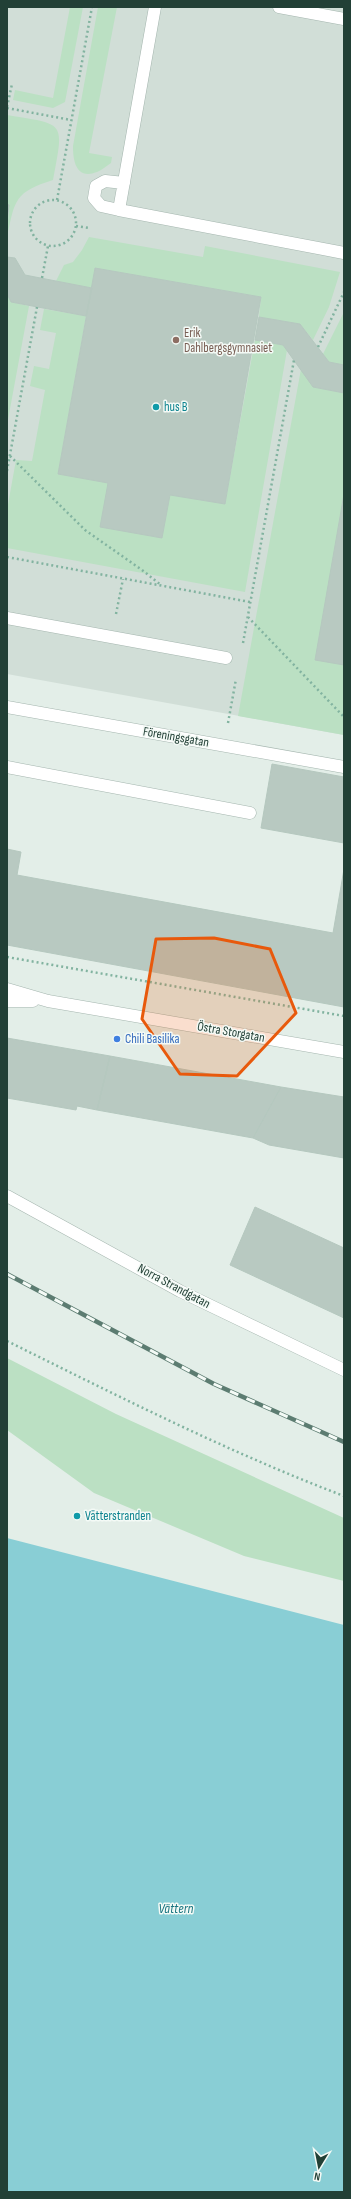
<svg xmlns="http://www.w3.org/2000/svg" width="351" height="2199" font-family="'Sofia Sans Condensed',sans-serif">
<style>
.built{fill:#d1ded7}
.green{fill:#bbe0c3}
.water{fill:#89ced5}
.building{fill:#b8c9c1;stroke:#b5c8bf}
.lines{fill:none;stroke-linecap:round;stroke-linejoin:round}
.service-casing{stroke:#a5b6af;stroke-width:13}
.minor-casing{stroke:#a5b6af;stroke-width:13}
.tertiary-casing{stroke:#a5b6af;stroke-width:13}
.path{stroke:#82b3a0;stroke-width:2.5;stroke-dasharray:2 3;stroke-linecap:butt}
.service{stroke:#fff;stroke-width:12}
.minor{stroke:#fff;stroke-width:12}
.tertiary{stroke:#fff;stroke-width:12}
.rail-casing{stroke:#5c7c71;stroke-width:4.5}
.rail{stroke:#f4faf6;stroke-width:3;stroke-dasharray:9;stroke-linecap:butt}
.marked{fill:#e8590c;fill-opacity:0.2;stroke:#e8590c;stroke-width:3;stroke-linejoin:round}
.education-dot{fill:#8d6e63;stroke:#f4faf6;stroke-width:1.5}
.culture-dot{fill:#0f9aa8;stroke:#f4faf6;stroke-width:1.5}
.shop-dot{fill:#3f7fe0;stroke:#f4faf6;stroke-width:1.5}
.labels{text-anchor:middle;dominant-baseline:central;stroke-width:3;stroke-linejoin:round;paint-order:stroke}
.education-label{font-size:13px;fill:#785e54;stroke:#f4faf6;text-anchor:start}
.culture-label{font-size:13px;fill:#0d838f;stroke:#f4faf6;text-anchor:start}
.street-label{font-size:13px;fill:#224036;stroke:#f4faf6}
.shop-label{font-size:13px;fill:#366cbe;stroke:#f4faf6;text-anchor:start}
.water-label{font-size:14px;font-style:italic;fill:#187580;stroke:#f4faf6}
</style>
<rect width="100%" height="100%" fill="#e3eee8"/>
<path class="built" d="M7 7H344V735L7 674Z"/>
<path class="green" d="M70 7H83L65 102 53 108 13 100 15 90 53 98Z
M98 7H117L89 153 112 157 111 163C106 166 102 170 97 172 76 180 73 161 73 146Z
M7 115C66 125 64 120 53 180 15 192 15 199 7 237L9 205 7 204Z
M89 237 203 257 205 246 340 272 329 307 313 340 300 324 259 317 261 297 95 268 92 288 56 281 64 265 73 262 82 250Z
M7 294 11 302 29 306 7 425Z
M44 309 86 316 58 474 108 483 101 527 162 538 170 495 225 504 255 340 283 345 287 350 245 592 7 548V510L16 460 32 461 45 390 30 386 34 366 49 369 56 333 40 330Z
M344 312V365L329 362 323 354Z
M301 369 313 387 344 393V735L238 716Z
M7 1358 116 1414 344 1518V1581L244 1556 94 1493 7 1430Z"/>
<path class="water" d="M7 1538 344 1625V2192H7Z"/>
<path class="building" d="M7 204 9 205 7 221Z
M7 257 15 258 25 275 92 288 86 316 11 302 7 294Z
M95 268 261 297 225 504 170 495 162 538 100 527 108 483 58 474Z
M259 317 300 324 329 362 344 365V393L313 387 283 345 255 340Z
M344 494V665L315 660Z
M272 764 344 777V843L261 828Z
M7 849 21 852 17 875 333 933 344 869V1007L7 945Z
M7 1038 110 1056 97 1110 77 1106 76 1110 7 1098Z
M110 1056 281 1087 253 1138 97 1110Z
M281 1087 344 1097V1158L269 1145 253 1138Z
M255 1207 344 1248V1318L230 1265Z"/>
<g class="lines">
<g class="service-casing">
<path id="service" d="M155 7 119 210 344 253
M279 7 344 19
M119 210 101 206 94 198 96 186 105 181 124 183
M7 618 226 658
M7 767 250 813"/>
</g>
<g class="minor-casing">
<path id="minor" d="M7 707 344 767"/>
</g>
<g class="tertiary-casing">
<path id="tertiary" d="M7 989 48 1001 344 1052
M7 1001H33
M7 1196 180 1291 344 1370"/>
</g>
<path class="path" d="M7 107 12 84
M7 108 71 120
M30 223a23 23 0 1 1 46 0a23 23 0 1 1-46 0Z
M57 200 92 7
M76 226 89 228
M42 278 48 246
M318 347 344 292
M10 456 85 530 142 570 161 585
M7 471 37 307
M7 557 250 602
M116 614 123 579
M248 617 344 717
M243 643 294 360
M228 723 236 679
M7 957 344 1016
M7 1341C118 1396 228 1452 344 1496"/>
<use href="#service" class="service"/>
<use href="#minor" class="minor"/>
<use href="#tertiary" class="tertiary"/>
<g class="rail-casing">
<path id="rail" d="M7 1274 214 1384 344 1442"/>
</g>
<use href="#rail" class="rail"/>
</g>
<path class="marked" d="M214 938 270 949 296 1013 237 1076 180 1074 142 1019 156 939Z"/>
<circle class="education-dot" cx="176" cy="340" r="4"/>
<g class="culture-dot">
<circle cx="156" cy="407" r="4"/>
<circle cx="77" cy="1516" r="4"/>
</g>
<circle class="shop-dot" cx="117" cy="1039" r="4"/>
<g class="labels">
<g class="education-label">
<text x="184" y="333">Erik<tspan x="184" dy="15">Dahlbergsgymnasiet</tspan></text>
</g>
<g class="culture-label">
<text x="164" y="407">hus B</text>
<text x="85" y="1516">Vätterstranden</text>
</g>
<g class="street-label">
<text transform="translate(176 737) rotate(10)">Föreningsgatan</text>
<text transform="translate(231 1032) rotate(10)">Östra Storgatan</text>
<text transform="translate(174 1286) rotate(28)">Norra Strandgatan</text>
</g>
<g class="shop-label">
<text x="125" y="1039">Chili Basilika</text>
</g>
<g class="water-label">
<text x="176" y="1908">Vättern</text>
</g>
</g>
<rect width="351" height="2199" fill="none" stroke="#224036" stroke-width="16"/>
<g transform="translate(319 2167) rotate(190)" stroke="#f4faf6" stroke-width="3" paint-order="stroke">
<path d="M0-3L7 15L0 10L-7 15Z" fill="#224036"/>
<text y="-6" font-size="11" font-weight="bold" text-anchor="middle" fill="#224036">N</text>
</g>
</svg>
